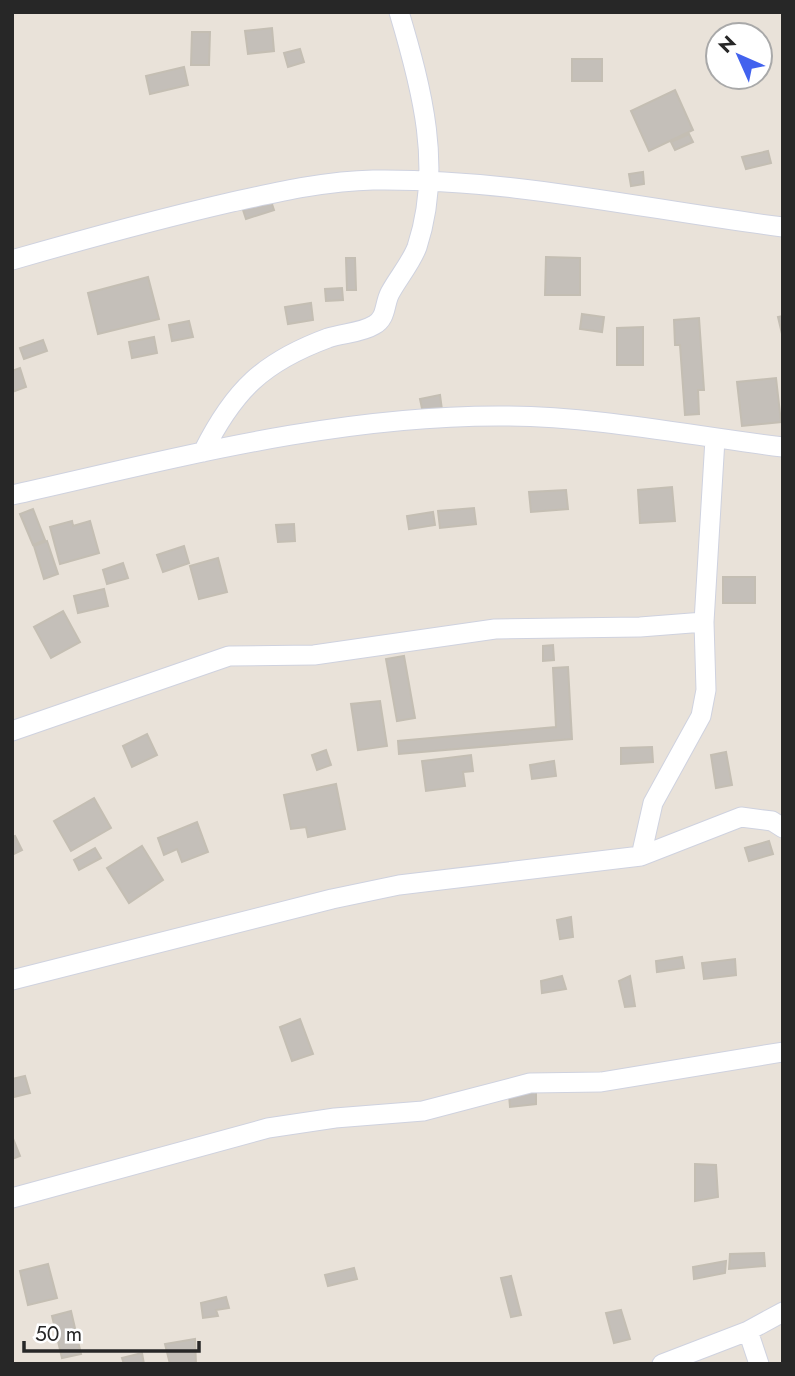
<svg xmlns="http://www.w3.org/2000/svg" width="795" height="1376" font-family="Jost,sans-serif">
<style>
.building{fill:#c4bfb9;stroke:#c4beb3;stroke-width:2}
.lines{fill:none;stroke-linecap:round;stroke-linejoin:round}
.minor-casing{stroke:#cfd2df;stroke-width:21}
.minor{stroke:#fff;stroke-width:19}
</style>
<rect width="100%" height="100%" fill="#e9e2d9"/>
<path class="building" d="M272 28 274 51 248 54 245 31Z
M192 32H210L209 65H191Z
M300 49 304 62 288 67 284 53Z
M572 59H602V81H572Z
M184 67 188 85 150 94 146 76Z
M675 90 693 130 649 151 631 111Z
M689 134 693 142 675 150 671 142Z
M768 151 771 163 746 169 742 157Z
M643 172 644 184 631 186 629 174Z
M269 195 274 210 246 219 241 204Z
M546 257 580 258V295H545Z
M346 258H355L356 290H347Z
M148 277 159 319 98 334 88 293Z
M342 288 343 300 326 301 325 289Z
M311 303 313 320 288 324 285 307Z
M582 314 604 317 602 332 580 329Z
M783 316V338L778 317Z
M699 318 704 390H698L699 414 685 415 680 345H675L674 320Z
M189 321 193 337 172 341 169 325Z
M643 327V365H617V328Z
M154 337 157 353 132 358 129 342Z
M43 340 47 351 24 359 20 348Z
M20 368 26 387 12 392V371Z
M776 378 781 422 742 426 737 382Z
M440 395 442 410 423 413 420 399Z
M672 487 675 521 640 523 638 490Z
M566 490 568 509 531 512 529 492Z
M474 508 476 524 440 528 438 511Z
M33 509 45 540 33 545 20 514Z
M433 512 435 525 409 529 407 516Z
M72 521 73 526 90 521 99 553 60 564 50 527Z
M294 524 295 541 278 542 276 525Z
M47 541 58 574 44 579 34 546Z
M184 546 189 563 163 572 157 555Z
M218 558 227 592 199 599 190 566Z
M123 563 128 578 107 584 103 570Z
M723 577H755V603H723Z
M104 589 108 606 78 613 74 596Z
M63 611 80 642 51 658 34 627Z
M553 645 554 660 543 661V646Z
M404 656 415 718 397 721 386 659Z
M568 667 572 739 399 754 398 741 556 727 553 668Z
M380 701 387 746 358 750 351 704Z
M147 734 157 755 132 767 123 746Z
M652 747 653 762 621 764V748Z
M326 750 331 765 317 770 312 755Z
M726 752 732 785 716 788 711 755Z
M471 755 473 771 463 772 465 786 426 791 422 761Z
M554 761 556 776 532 779 530 765Z
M336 784 345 829 308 837 306 827 291 829 284 795Z
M94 798 111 828 71 851 54 821Z
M197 822 208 852 182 862 177 849 164 855 158 838Z
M15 836 22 850 12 855V837Z
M769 841 773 854 749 861 745 848Z
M142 846 163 880 129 903 107 868Z
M95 848 101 858 79 870 74 860Z
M571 917 573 937 560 939 557 920Z
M682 957 684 968 657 972 656 961Z
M735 959 736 975 704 979 702 963Z
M562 976 566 989 542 993 541 981Z
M630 976 635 1006 625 1007 619 981Z
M300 1019 313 1054 292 1061 280 1027Z
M25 1076 30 1093 14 1097 12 1079Z
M536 1092V1104L510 1107 509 1095Z
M12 1136 20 1156 12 1159Z
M695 1164 716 1165 718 1197 695 1201Z
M764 1253 765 1266 729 1269 730 1254Z
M726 1261 725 1273 694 1279 693 1267Z
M48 1264 57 1298 28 1305 20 1271Z
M354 1268 357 1279 328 1286 325 1275Z
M511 1276 521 1315 511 1317 501 1278Z
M226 1297 229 1308 216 1310 218 1316 203 1318 201 1303Z
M621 1310 630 1339 614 1343 606 1313Z
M71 1311 81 1354 62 1358 52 1316Z
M195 1339 196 1364H170L165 1344Z
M142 1353 144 1364H124L122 1358Z"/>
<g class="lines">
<g class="minor-casing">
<path id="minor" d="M12 260C85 239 158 219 232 202 278 192 326 181 373 180 510 178 647 210 783 227
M203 452C234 390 263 362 328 338 343 333 361 333 374 325 387 318 384 304 390 293 398 278 411 263 417 247 443 168 422 89 399 12
M12 495C176 458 340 414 509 416 600 417 692 436 783 447
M12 731 229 656 314 655 495 629 640 627 704 622
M641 856 653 803 701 716 706 690 704 622 715 439
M12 980 332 899 399 885 641 856 741 817 772 821 783 828
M12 1198 268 1128 335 1118 423 1111 530 1083 601 1082 783 1052
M748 1331 759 1364
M662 1364 748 1331 783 1312"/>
</g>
<use href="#minor" class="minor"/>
</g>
<rect width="795" height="1376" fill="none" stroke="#272727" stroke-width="28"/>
<g transform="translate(739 56) rotate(315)"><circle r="33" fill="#ffffff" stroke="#a9a9a9" stroke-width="2"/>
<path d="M0-5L12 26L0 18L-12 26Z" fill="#4262ee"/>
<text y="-10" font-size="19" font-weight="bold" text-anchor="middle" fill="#272727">N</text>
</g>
<path d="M24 1341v10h175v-10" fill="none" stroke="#272727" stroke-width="3.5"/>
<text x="35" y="1341" font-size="21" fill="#272727" stroke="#ffffff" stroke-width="5" paint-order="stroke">50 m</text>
</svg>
